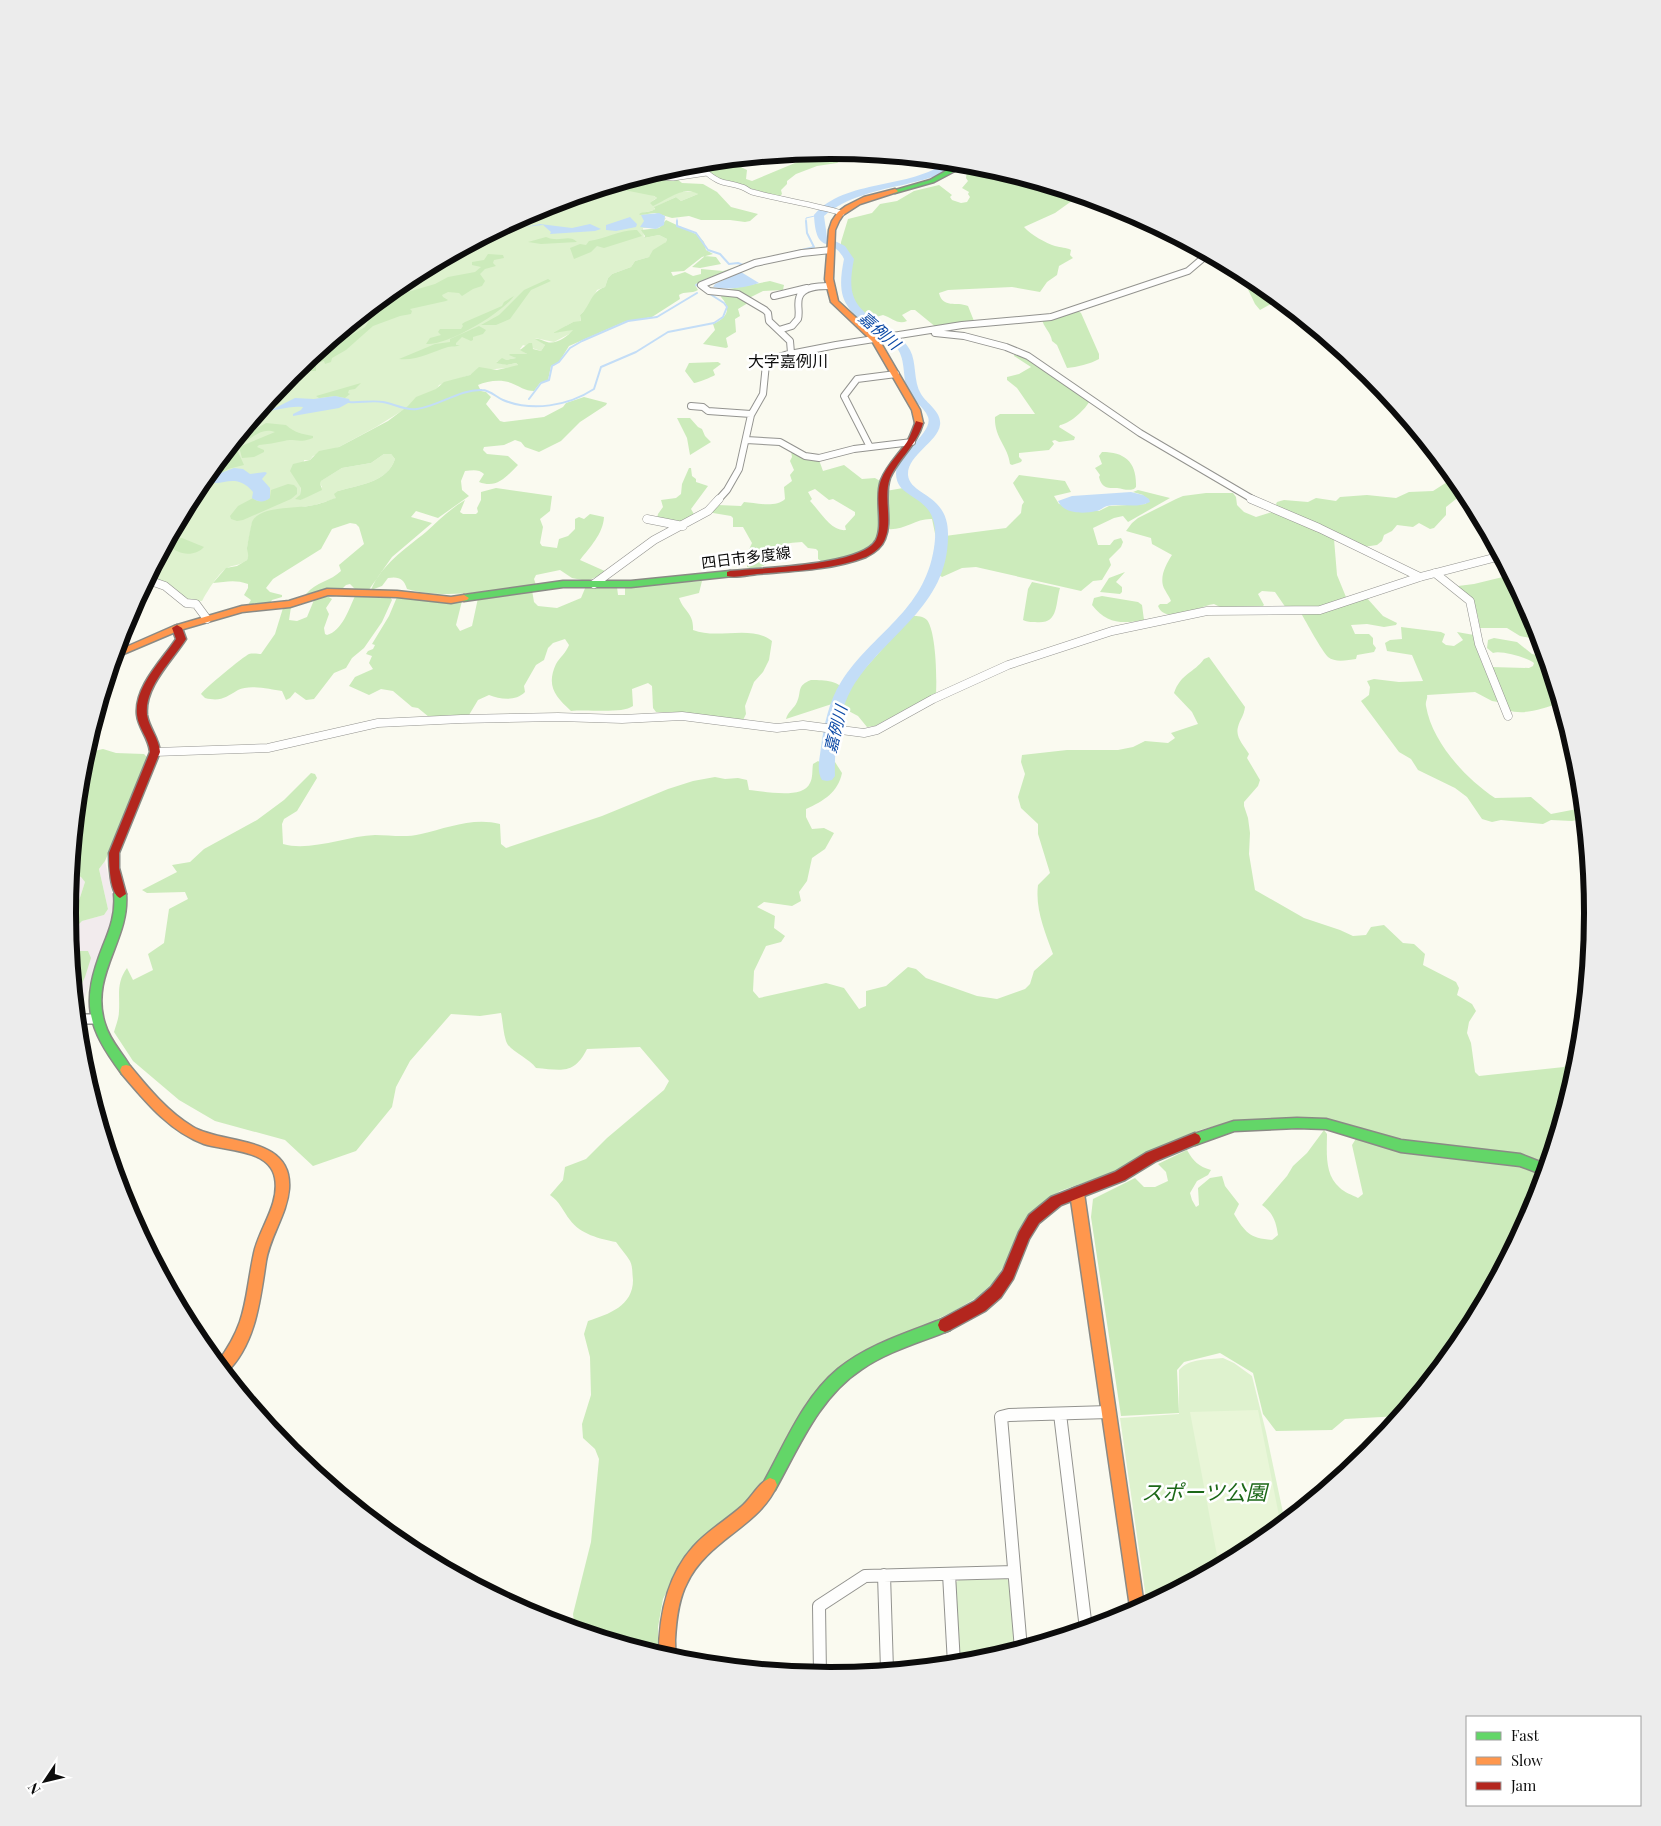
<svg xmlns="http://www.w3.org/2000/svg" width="1661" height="1826" font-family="'Playfair Display','Noto Sans JP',serif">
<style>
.industrial{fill:#f2ebed}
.green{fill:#def2ce}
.forest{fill:#ccebbb;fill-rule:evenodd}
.pitch{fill:#e9f6d8}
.water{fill:#c3ddf7}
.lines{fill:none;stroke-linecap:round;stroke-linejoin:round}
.stream-far1{stroke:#c3ddf7;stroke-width:1}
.stream{stroke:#c3ddf7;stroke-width:2}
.river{fill:#c3ddf7;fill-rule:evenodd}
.street-far4-casing{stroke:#93938f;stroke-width:6}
.street-far3-casing{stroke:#93938f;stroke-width:8}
.street-far2-casing{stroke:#93938f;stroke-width:9}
.street-far1-casing{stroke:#93938f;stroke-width:12}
.street-casing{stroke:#93938f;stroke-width:14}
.fast-casing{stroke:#8a8a85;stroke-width:3}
.slow-casing{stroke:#8a8a85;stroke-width:3}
.jam-casing{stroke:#8a8a85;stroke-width:3}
.street-far4{stroke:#fefefd;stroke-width:5}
.street-far3{stroke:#fefefd;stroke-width:6}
.street-far2{stroke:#fefefd;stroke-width:8}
.street-far1{stroke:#fefefd;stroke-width:9}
.street{stroke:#fefefd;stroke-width:12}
.fast{fill:#63d668;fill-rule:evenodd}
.slow{fill:#ff974d;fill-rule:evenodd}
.jam{fill:#b3261e;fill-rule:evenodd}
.labels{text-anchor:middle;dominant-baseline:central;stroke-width:5;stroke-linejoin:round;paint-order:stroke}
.far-street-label{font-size:15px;fill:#0c0c0c;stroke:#fff}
.far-water-label{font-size:16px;font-style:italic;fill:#0d4aa6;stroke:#fff}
.far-quarter-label{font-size:16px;fill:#0c0c0c;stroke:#fff}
.near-park-label{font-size:21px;font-style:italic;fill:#1c6818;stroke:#fff}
.rim{fill:none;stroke:#0c0c0c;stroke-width:6}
</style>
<rect width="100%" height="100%" fill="#fafaf0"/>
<path class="industrial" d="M105 861 116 909 81 1009 79 1011 78 1020 68 913 72 866V872L81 877 85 882 73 919 74 923 104 915 108 909 99 869Z"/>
<path class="green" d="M609 187 649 193 657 198 652 201 680 192H696L698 194 681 201 676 197 655 207 654 210 639 214H651L666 218 658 228H643L644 238 659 235 667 239 666 242 649 257 635 261 631 267 612 274 608 278 605 287 597 290 589 306 580 315 581 322H573L566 326V331L571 329 573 330V332L554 342 535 338 545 345 541 351 523 345 520 349 527 354H510L516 358 496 362 507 365 516 363 518 365 515 367 476 371 470 375 439 385 437 389 376 427 339 447 313 456 310 460H304L300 495 301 500 322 487 319 482 342 468 371 463 384 454H391L395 459C388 482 359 485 338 491L337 498 315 505 288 509 252 524 247 547 249 555 247 560C240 565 235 565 229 567 219 571 207 592 202 601L187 602 148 579 196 489 291 373 407 278 539 208Z
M1223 1358 1234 1363 1252 1376 1266 1432 1285 1522 1254 1548 1147 1605 1120 1418 1179 1414V1370C1190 1358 1207 1360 1223 1358Z
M1007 1579 1010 1582 1016 1650 990 1658H960L955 1583 959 1580Z"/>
<path class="forest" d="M851 152H855L837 163 817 166 796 174 787 181V184L781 190 782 194 779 197 715 178 708 171 673 177 648 175 682 165 726 160 747 170 746 179 752 181 807 158 829 159Z
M974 164 1080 195 1055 213 1024 227C1031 235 1046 243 1055 246 1061 248 1066 247 1071 250L1070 255 1073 258 1059 266 1057 275 1047 282 1040 292 1012 287 948 290 939 293C943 309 956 301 968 306L974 321 937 328 915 310H911L902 315 907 321C898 325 892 318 883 315L869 319C843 300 847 285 852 257L841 245V242L848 219 872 213 880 204 897 201 914 191 939 185 952 195 950 197 952 200 961 203 967 202 970 197 968 194 969 192 962 188 968 181 966 178 967 170Z
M643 176 677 179 682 183 703 184 717 192 731 207 758 214 750 221 745 222 730 220H701L689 216 672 218 655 213 640 215 639 214C643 211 650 213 655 209L654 207 674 198 676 197 681 201 698 194C683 185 667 200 653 206L650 203 657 198 654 196 609 187Z
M666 220 698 235 704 242 706 250 713 254 702 257 684 271 671 272 673 276 685 272 693 276 701 274V269L723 271 736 267C728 271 698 281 695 285L698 290C691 294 685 291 679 295L680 299 652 317 624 322 569 346 559 362 551 366 548 380 540 383 534 391C525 391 519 386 511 383 501 379 487 381 478 385L481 391 486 392 491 397 486 404 500 421 504 422 544 417 563 407 566 403 584 397 607 403 606 405 580 422 561 441 539 452 525 447 521 442 515 440 504 445 484 447 483 450 487 454 508 456 518 465C506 477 497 489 479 482L484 474C479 469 473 470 465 471L461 481 462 490 469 496 438 518 416 511 411 517 432 523 392 557 368 591 356 590 350 584 346 585 342 589 308 596 306 594C316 582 331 581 341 571L339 565 364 544 359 527 356 524 350 523 332 529 321 549 273 579 266 588 270 592 282 595V597L272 600 270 603 248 605 251 600 244 595 248 588V584C234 579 226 582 213 583L226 568 237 566 247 560C249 555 248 554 247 549 247 546 251 526 252 522 259 505 299 509 314 505 321 504 329 500 336 498L334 494 338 491C359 485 388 482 395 459L391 454H384L371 463 342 468 321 481 320 483 322 490 301 500 295 499 300 495 301 488 290 471 293 464 310 460 319 451 339 447 388 421 408 406 416 397 436 389 444 382 470 375 479 367 497 370 518 365 516 363 507 365 496 363 502 358 506 360 516 358 509 355 510 354H527L520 350 529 343H532L533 349 541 351 545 345 535 339C540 338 542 341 547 342 556 345 568 336 573 330L553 333 573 322 581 321 580 315C591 306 590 292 605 287L608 278 612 274 631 267 635 261 649 257 653 250 666 242 667 239 659 235 644 238 645 236 641 230 659 228Z
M637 230 642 236 604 248 597 246 591 252 574 259 570 248 580 244 586 245 589 241C605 239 622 229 637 230Z
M546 237C549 238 551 239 554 239 562 240 571 235 577 242L541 244 528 242Z
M488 254 503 255 504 258 494 260 493 263 496 266 485 269 480 274 485 281 482 286 473 289 462 296 459 293 448 292 442 295 443 297 448 300 446 301 410 309 412 311 411 314 400 316 373 326 346 350 332 358 331 362 325 364 324 361 316 363V371H308L307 368 301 365 326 345 334 344H327L331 340 346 336 365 320 368 319 360 329 338 343 365 327 374 313 370 312 363 314 373 306 378 305 380 300 435 284 448 277 475 272 481 267 472 265V262L484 260Z
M705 256 716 257 721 264 700 268 692 267Z
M1251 277 1255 279 1320 333 1293 318 1280 302 1269 305 1260 310 1255 304 1243 279Z
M548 279 551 281 531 290 510 319 496 325H481L499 315 524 290Z
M770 281 784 285 783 290 763 291 749 298 724 290Z
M722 294H735L748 303 738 309 740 316 735 319 736 332 726 338 728 347 726 348 703 344 715 330 713 324C727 318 732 309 721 297Z
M514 296C502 313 447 346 426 344L430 338 441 335 438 332 440 329H461L463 326 462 324 465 322 502 306 504 302Z
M1078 311 1081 313 1099 354V359C1090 364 1077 367 1067 368L1057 345 1052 341C1051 332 1043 327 1042 319H1054Z
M479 326 486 330 483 334 473 337V340L471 341 462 337 456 343V345H460C456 347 453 346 448 347 432 352 417 361 399 359L435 344 450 342V339Z
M1015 353 1048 369 1089 402C1084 411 1069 424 1060 425L1059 427 1075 437 1074 440 1059 442 1055 440 1052 441 1054 444 1049 450 1019 453V457L1022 460 1021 462 1012 465 1010 464C1008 446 994 438 995 417L1000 414H1035L1017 388 1007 380V377L1019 374 1031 367 1014 356Z
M718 362 721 364 713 370 715 375C712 377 697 383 694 383L685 371 689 363Z
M361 383 355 389 349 390 348 393 350 394 345 398 335 396 319 398 316 396Z
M677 418H690L698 427 702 429 705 436 711 442 690 455 687 438Z
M266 423 286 425C295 433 302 434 313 436V438C299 444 293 438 284 441 275 443 268 444 259 445L257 447 264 450V452L254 457 242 458 239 447 275 432C259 426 250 442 238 445L236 440Z
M234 443 244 465 228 469 209 481 210 482H202L216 466 224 462 223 456Z
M791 451 819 460 823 471 844 465 862 479 875 478 880 481 878 535C867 555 842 558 821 561L818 559V551L816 549 808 548 802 542C794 543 784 542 778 548 773 553 778 550 774 556 770 564 758 571 747 567V554L752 543 743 527H733V518L731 516 713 513 711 511 718 505 741 506 744 502C756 503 776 508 785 499L784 487 792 481 790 475 794 470 790 461 792 457ZM815 489 829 500 833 499 855 512V515L845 526 846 530C831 532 820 511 810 501L812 499 808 492Z
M1102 452C1125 452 1137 462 1136 487L1134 489C1127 491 1124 489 1117 488 1108 488 1102 489 1099 477L1100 475 1095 468 1102 464 1099 456Z
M689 468H691L692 476 696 479V482L708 486 691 509 695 516 679 522 657 519 658 514 663 507 661 500 676 498 681 494 682 484Z
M1019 475 1065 481 1071 492 1054 496 1059 504 1099 511 1109 506 1146 504 1143 495 1133 492 1138 490 1170 498 1128 522 1123 516 1114 518 1093 528 1098 545H1110L1114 540 1121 538 1123 542 1121 547 1109 559 1111 565 1102 580 1093 581 1081 591 976 567 962 568 942 577 939 575 945 536 1006 528 1021 513 1022 505 1024 502 1013 483Z
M1455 477 1466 491 1446 507V515L1434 528 1430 529 1419 523 1413 527 1397 525 1392 531 1384 535 1382 541 1377 545 1363 547 1278 508 1276 504 1277 502 1284 500 1308 502 1316 498 1336 501 1340 497 1367 495 1396 498 1409 492 1433 491Z
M288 484 294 485 297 488V494L291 499 243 520 237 521 231 519 230 516 238 506 253 498C258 503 265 502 270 497L271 490Z
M496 488 552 496 550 511 540 519 543 527 540 543 542 546 557 548 559 539 568 536 575 529V519L579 517 584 519 590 514 604 517C603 534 590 547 580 560L607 572 587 581 572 578 560 570 536 575 534 579 536 585C498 590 444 600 407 589 404 579 399 576 388 578L382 586 371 590C381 565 405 549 426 532 438 521 450 509 465 500L460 512 463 514H476L478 512 477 508 481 500V492Z
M903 488C924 499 939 509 940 535 940 542 936 551 935 558L933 559 936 538 932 519C916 518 904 531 887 529L886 491Z
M1206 493H1233L1236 497 1237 505 1244 512 1256 517 1272 512 1295 519 1334 539 1337 575 1346 597 1320 607 1286 608 1275 592 1262 591 1258 594 1264 605 1260 609H1224L1214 604C1199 606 1166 626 1158 606L1160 604H1167L1171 601C1169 596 1167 594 1165 590 1158 579 1166 564 1172 555L1152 544 1151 538 1126 531 1132 523 1138 518 1176 499 1183 496Z
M174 531 171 539 182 538 204 547C198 554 186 556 177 551 173 550 171 546 167 544Z
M1125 572 1116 582 1122 587V592L1120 594 1100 592 1109 578Z
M1511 575 1536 621 1541 640 1520 636 1507 628H1480C1477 604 1472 604 1458 586L1474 584Z
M702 581 699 593 679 598C684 612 694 613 693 630 718 640 750 624 772 641L769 660 763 672 754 682 745 706 746 714 743 720 685 713 656 712 653 708 652 686 648 683 632 689 633 706C622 714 588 709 571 711 555 696 546 686 556 664 560 657 566 653 569 645L565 639 553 643 548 648 544 660 536 665 524 686 525 692C515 702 500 699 489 695L478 700 469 715 429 717 418 708 412 707 393 691 381 689 369 695 349 686 355 677 373 669 369 663 372 656 366 654 368 651 373 649 375 645 372 644 389 616 397 597 462 601 456 625 460 631 472 626 478 598 532 590 534 602 538 606 557 608 581 598 586 586 617 587 618 595H625V586Z
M1032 582 1060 588C1055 605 1059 625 1035 622 1030 622 1028 622 1023 620L1028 589Z
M327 596 332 599 326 608 329 614 324 628 325 634 327 635C342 631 349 609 355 596L390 597 392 600 382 622 364 648 352 658 346 668 334 673 314 699 306 700 295 692 290 698 286 700 282 691C270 689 249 684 238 690 226 697 221 702 205 698L201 694C203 690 244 656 249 654 253 653 258 654 261 654L275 634 283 608 291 607 289 620 297 621 307 617 314 600Z
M1102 596 1138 602 1142 605 1144 620C1122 624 1107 624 1092 605L1094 598Z
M1366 597 1383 616 1397 623 1396 625 1384 627 1367 624 1351 625 1355 634H1369L1373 638V644L1376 648 1374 652 1357 655 1356 659C1348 660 1335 663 1328 657 1322 651 1306 622 1301 613Z
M912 616C918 616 923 616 927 620 936 632 937 677 936 693L875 726 867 727 858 716 843 708 846 692 851 684Z
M1401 627 1441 632 1445 634 1442 642 1446 645 1454 646 1463 640 1457 632 1474 635 1476 648 1498 702 1492 701 1475 692 1427 695C1428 699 1425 701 1426 706 1432 742 1465 778 1495 798L1531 797 1551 814 1577 809 1584 817 1582 819 1572 821 1551 820 1543 824 1501 820 1492 822 1482 819 1467 797 1455 788 1418 770 1411 759 1399 752 1361 701 1369 695 1370 687 1367 681 1374 679 1399 682 1423 681 1412 655 1387 651 1385 643 1390 640 1402 639Z
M1494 638 1517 642 1532 654 1543 656 1548 661 1560 703C1543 708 1526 716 1507 710L1491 667 1529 668 1533 666 1534 663C1528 658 1501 650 1493 653L1487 648 1488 640Z
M1209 657 1245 707C1244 716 1240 719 1238 727 1235 737 1244 746 1249 754L1247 758 1260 780 1258 786 1244 802V806L1248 818 1250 833 1249 854 1255 890 1304 918 1340 930 1353 936 1366 935 1371 927 1384 925 1403 943 1414 944 1425 954 1423 965 1456 982 1459 988 1457 995 1472 1004 1476 1011 1469 1022 1467 1033 1471 1043 1475 1072 1479 1076 1564 1067 1568 1061 1579 1058 1547 1166 1397 1140 1327 1119 1230 1122 1200 1130 1141 1156 1112 1173 1060 1191 1040 1205 1025 1220 1015 1239 1005 1264 994 1282 976 1298 954 1311 861 1356 754 1495 733 1518 682 1562 663 1599 658 1627V1654L575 1629 573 1614 591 1542 599 1459 595 1449 583 1438 582 1424 591 1395 590 1357 584 1334 588 1321C609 1314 633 1306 633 1280 632 1273 633 1267 630 1261 626 1254 620 1248 616 1242 600 1239 580 1234 570 1220 563 1211 560 1202 550 1195L563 1180 565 1167 586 1159 607 1138 664 1090 669 1081 640 1047 587 1049C574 1075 562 1070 536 1068 529 1058 509 1051 506 1041 503 1032 503 1022 501 1013L480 1016 451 1014 410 1061 396 1087 392 1107 356 1151 313 1166 285 1140 215 1121 179 1100 133 1061 114 1032C116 1025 119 1018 119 1011 120 995 116 983 127 968L133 980 153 970 148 954 164 943 169 909 188 899 185 892 147 893 142 890 177 872 172 865 190 862 204 849 257 820 284 800 311 773 315 774 317 778 297 811 284 819 282 824 283 844C310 852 346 836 375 835 390 835 405 838 421 834 447 828 473 817 500 824L501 844 506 848 602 816 668 789 693 781 715 777 725 779 738 778 747 780 749 790C763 791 803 800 810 783 813 778 812 770 813 764L818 761 823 764 820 768 824 769 827 777 830 768H834L831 763 835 762 842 773C838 792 824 801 806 809V817L812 829 824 828 834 833 825 849 812 858 807 881 799 892 801 901 792 906 764 902 757 907 775 916 774 928 785 936 781 942 766 946 754 971 753 991 759 998 826 983 844 988 859 1009 866 1006V991L886 986 908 967 916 969 926 978 977 996 997 999 1025 989 1030 984 1034 971 1053 954C1045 932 1035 909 1038 885L1050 873 1038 834V824L1021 808 1018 797 1025 774 1021 762 1022 755 1067 750H1118L1133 747 1145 741 1168 743 1175 738 1171 733 1198 724 1192 712 1174 693C1181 673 1194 673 1204 659Z
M811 680C819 680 841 680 842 690 843 693 839 699 838 702L786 719C788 711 794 709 797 702 802 691 796 686 811 680Z
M103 749 116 753 144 754 147 757V762L105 861 99 869 108 909 104 915 82 921 79 924 74 923 73 919 85 882 81 877 72 872 82 764 85 753Z
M71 948 74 951H88L91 958 85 977 76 996 73 969 75 967V962H72Z
M1324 1130 1327 1134C1327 1151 1324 1175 1340 1188 1344 1192 1352 1195 1358 1198L1363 1194 1352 1145 1357 1137 1516 1165 1545 1174 1535 1205 1465 1337 1400 1416 1345 1419 1332 1430 1276 1431 1263 1414 1253 1373 1220 1353 1184 1362 1177 1370 1179 1413 1121 1416 1091 1217 1093 1199 1135 1178 1144 1187H1155L1168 1181 1166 1172 1158 1164 1187 1150C1194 1162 1198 1166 1211 1170L1208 1175 1197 1181 1190 1193 1192 1200 1196 1207 1199 1205 1198 1188 1210 1178 1222 1176 1225 1186 1239 1204 1234 1214C1245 1232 1249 1238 1272 1240L1278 1235C1276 1221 1273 1213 1262 1205L1287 1176 1293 1166 1307 1153Z"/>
<path class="pitch" d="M1258 1410 1281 1526 1254 1548 1219 1566 1190 1412Z"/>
<path class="water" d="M659 213 665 216 664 225 656 229 640 227 644 221 641 215Z
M630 217 637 224 636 227 616 231 606 230V225Z
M540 224 572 228 590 224 601 229 595 231 550 234 551 232 543 225 525 227Z
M741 272 759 283C745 288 728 290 713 287L715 284Z
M335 396 349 399 350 402 339 408 293 416V414L301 410 303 407C288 405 275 412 260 411L263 408 273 409 295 398 314 399Z
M234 468 243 469 250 474 265 472 267 473 262 479 270 488V498C264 503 258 502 252 498L253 492C235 470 220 489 209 481L213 476Z
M1131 492 1143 495 1149 499 1150 502C1137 509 1120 503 1107 506 1103 507 1100 511 1096 511 1083 514 1064 514 1058 501L1072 496Z"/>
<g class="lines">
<path class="stream-far1" d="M934 160 950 165
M683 174 703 171
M764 193 776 196
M677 219V222
M806 222V218L819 215"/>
<path class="stream" d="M677 221V226L696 233 708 250 720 254 729 264 738 263 743 265
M786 254 814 247 807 233 806 221
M529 399 541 383 549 380 552 366 559 362 570 348 582 341 628 321 657 317 697 293
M349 402C360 403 372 400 383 402 395 404 405 411 417 409 439 406 460 389 482 390 490 390 496 397 503 400 532 412 568 406 594 389L601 367 636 352 668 332 714 323 723 317 727 307 724 303 696 285 705 280"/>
<path class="river" d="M947 161 956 162C943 177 925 179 907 184 879 190 846 197 824 216L827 237 845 246 854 259C846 299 855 308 888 329 897 335 905 341 910 350 917 363 913 381 921 394 927 404 942 412 940 425 938 442 907 455 908 475 910 496 948 493 948 534 949 607 885 633 852 688 838 712 834 748 835 776L832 780 827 781 822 780C816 771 820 757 821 747 824 725 829 701 841 682 873 632 924 612 934 548 943 491 897 504 896 474 896 454 934 433 928 417 924 406 910 400 906 386 903 374 905 357 896 347 891 340 882 336 875 331 844 309 836 298 844 259 832 234 816 258 814 215 845 178 911 190 947 161Z"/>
<g class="street-far4-casing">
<path id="street-far4" d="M951 162 963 165
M645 176 673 178 707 173C723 186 726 181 742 187 746 188 748 191 752 192 782 200 812 204 842 213"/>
</g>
<g class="street-far3-casing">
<path id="street-far3" d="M774 296 807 288
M779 330 792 326 798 319C800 312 797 305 799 298 802 286 820 286 829 286
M935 333 964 336 1006 347 1028 356 1140 433 1254 500
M791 353 790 341 769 321 768 313 765 310 738 294 709 291 701 285 755 263 802 253 831 250
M691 406 703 407 708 411 751 414
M746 440 780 442 805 456 819 458 854 449 912 442
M870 447 844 396 857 379 896 374
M718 500 727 490 739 469 751 415 763 394 766 364 770 360 785 355 836 345 962 325 1051 317 1188 271 1208 254"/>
</g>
<g class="street-far2-casing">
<path id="street-far2" d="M1251 499 1319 528 1420 577
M647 519 683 526
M1435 573 1470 601 1479 644 1508 716
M148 580 165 586 186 603 196 604 207 619
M594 584 654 540 708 511 719 499
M155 752 268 748 378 723 461 719 558 717 622 719 682 716 777 728 803 725 864 733 877 730 933 699 1008 665 1112 631 1207 611 1320 610 1420 577 1501 556"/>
</g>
<g class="street-far1-casing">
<path id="street-far1" d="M78 1019H96"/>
</g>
<g class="street-casing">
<path id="street" d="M1060 1414 1086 1629
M949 1574 954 1664
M884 1575 887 1670
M1021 1649 1001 1417 1009 1415 1109 1412
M820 1675 819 1606 865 1576 1014 1572"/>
</g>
<g class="fast-casing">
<path id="fast" d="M960 163 968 164 934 182 895 193 892 191 930 180Z
M730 571 733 572V576L631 587H563L464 601 459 598 464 595 563 581H631Z
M120 890 126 894C130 940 89 975 105 1024 110 1042 124 1054 132 1070L130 1074 126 1075 122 1074C86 1026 81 1002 103 946 110 929 116 913 114 894Z
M1297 1118 1326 1119 1401 1140 1520 1154 1548 1165 1544 1175 1520 1166 1401 1152 1326 1129 1297 1128 1234 1131 1195 1145 1191 1143 1189 1139 1191 1135 1234 1121Z
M945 1318 950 1320 952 1325 950 1330C921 1342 888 1351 862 1369 819 1397 799 1447 775 1490L770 1492 765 1490 763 1485 765 1480C786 1442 804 1397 838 1369 868 1344 910 1332 945 1318Z"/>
</g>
<g class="slow-casing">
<path id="slow" d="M895 189 898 191 897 192 860 204 843 215 839 221 835 230 833 279 838 301 878 338 920 410 923 423 919 425 915 423 912 410 872 341 831 302 825 279 829 230 832 221 838 212 846 206 864 197Z
M327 589 397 591 451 597 464 595 469 598 467 600 451 603 397 597 328 595 290 607 242 612 180 630 114 658 117 651 174 626 242 606 289 601Z
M126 1065 130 1066C149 1089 168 1112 193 1127 224 1145 293 1135 289 1189 287 1214 270 1236 266 1261 260 1300 256 1344 226 1373L217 1363C248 1322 244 1300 254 1253 259 1229 280 1204 275 1178 270 1149 226 1151 204 1144 169 1131 145 1101 122 1074L120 1070 122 1066Z
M1077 1187 1082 1189 1084 1193 1144 1606 1131 1614 1070 1193 1072 1189Z
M770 1478 775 1480 777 1485C760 1526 707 1540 687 1583 678 1600 676 1621 675 1640 675 1646 676 1653 674 1659L659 1655C659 1616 667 1576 693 1547 707 1531 725 1521 741 1507 751 1499 759 1482 770 1478Z"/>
</g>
<g class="jam-casing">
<path id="jam" d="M916 421 923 423C917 445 899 458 890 478 883 498 893 520 885 539 882 547 874 553 866 557 832 570 793 571 757 574 748 575 736 578 727 576V572L730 571C759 568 862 566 876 540 884 524 874 498 881 480 887 465 898 455 907 442 911 435 913 428 916 421Z
M177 625 182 628 186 639C172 661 144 687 147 715 149 728 159 738 160 752L119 853V868L126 894 120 898C110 895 109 863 109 853L150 752C149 738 138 728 137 715 134 687 162 660 176 639L172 628Z
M1195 1133 1199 1135 1201 1139 1199 1143 1156 1161 1125 1180 1061 1205 1039 1223 1029 1239 1013 1279 1001 1297 985 1311 950 1330 945 1332 940 1330 938 1325 940 1320 975 1301 991 1287 1003 1271 1019 1232 1029 1215 1051 1197 1115 1172 1146 1153Z"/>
</g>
<use href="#street-far4" class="street-far4"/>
<use href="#street-far3" class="street-far3"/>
<use href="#street-far2" class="street-far2"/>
<use href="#street-far1" class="street-far1"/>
<use href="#street" class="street"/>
<use href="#fast" class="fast"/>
<use href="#slow" class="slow"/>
<use href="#jam" class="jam"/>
</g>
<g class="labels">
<g class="far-street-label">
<text transform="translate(746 557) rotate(-7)">四日市多度線</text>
</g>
<g class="far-water-label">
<text transform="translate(880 330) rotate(41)">嘉例川</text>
<text transform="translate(835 729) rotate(-76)">嘉例川</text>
</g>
<g class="far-quarter-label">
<text x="788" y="360">大字嘉例川</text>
</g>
<g class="near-park-label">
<text x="1204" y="1491">スポーツ公園</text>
</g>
</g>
<path d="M0 0H1661V1826H0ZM76 913a754 754 0 1 1 1508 0a754 754 0 1 1-1508 0Z" fill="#ececec" fill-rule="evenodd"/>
<path class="rim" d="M76 913a754 754 0 1 1 1508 0a754 754 0 1 1-1508 0Z"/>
<rect x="1466" y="1716" width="175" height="90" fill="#ffffff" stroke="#9e9e9e"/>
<rect x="1476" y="1732" width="25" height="8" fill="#63d668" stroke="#9e9e9e"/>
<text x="1511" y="1741" font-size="15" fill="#0c0c0c">Fast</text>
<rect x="1476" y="1757" width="25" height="8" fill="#ff974d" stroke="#9e9e9e"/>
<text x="1511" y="1766" font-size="15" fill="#0c0c0c">Slow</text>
<rect x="1476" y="1782" width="25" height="8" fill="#b3261e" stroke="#9e9e9e"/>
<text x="1511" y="1791" font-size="15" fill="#0c0c0c">Jam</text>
<g transform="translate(45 1781) rotate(235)" stroke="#ffffff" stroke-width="4" paint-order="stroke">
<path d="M0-4L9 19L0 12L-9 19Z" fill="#0c0c0c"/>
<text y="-8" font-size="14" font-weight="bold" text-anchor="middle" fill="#0c0c0c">N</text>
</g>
</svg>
